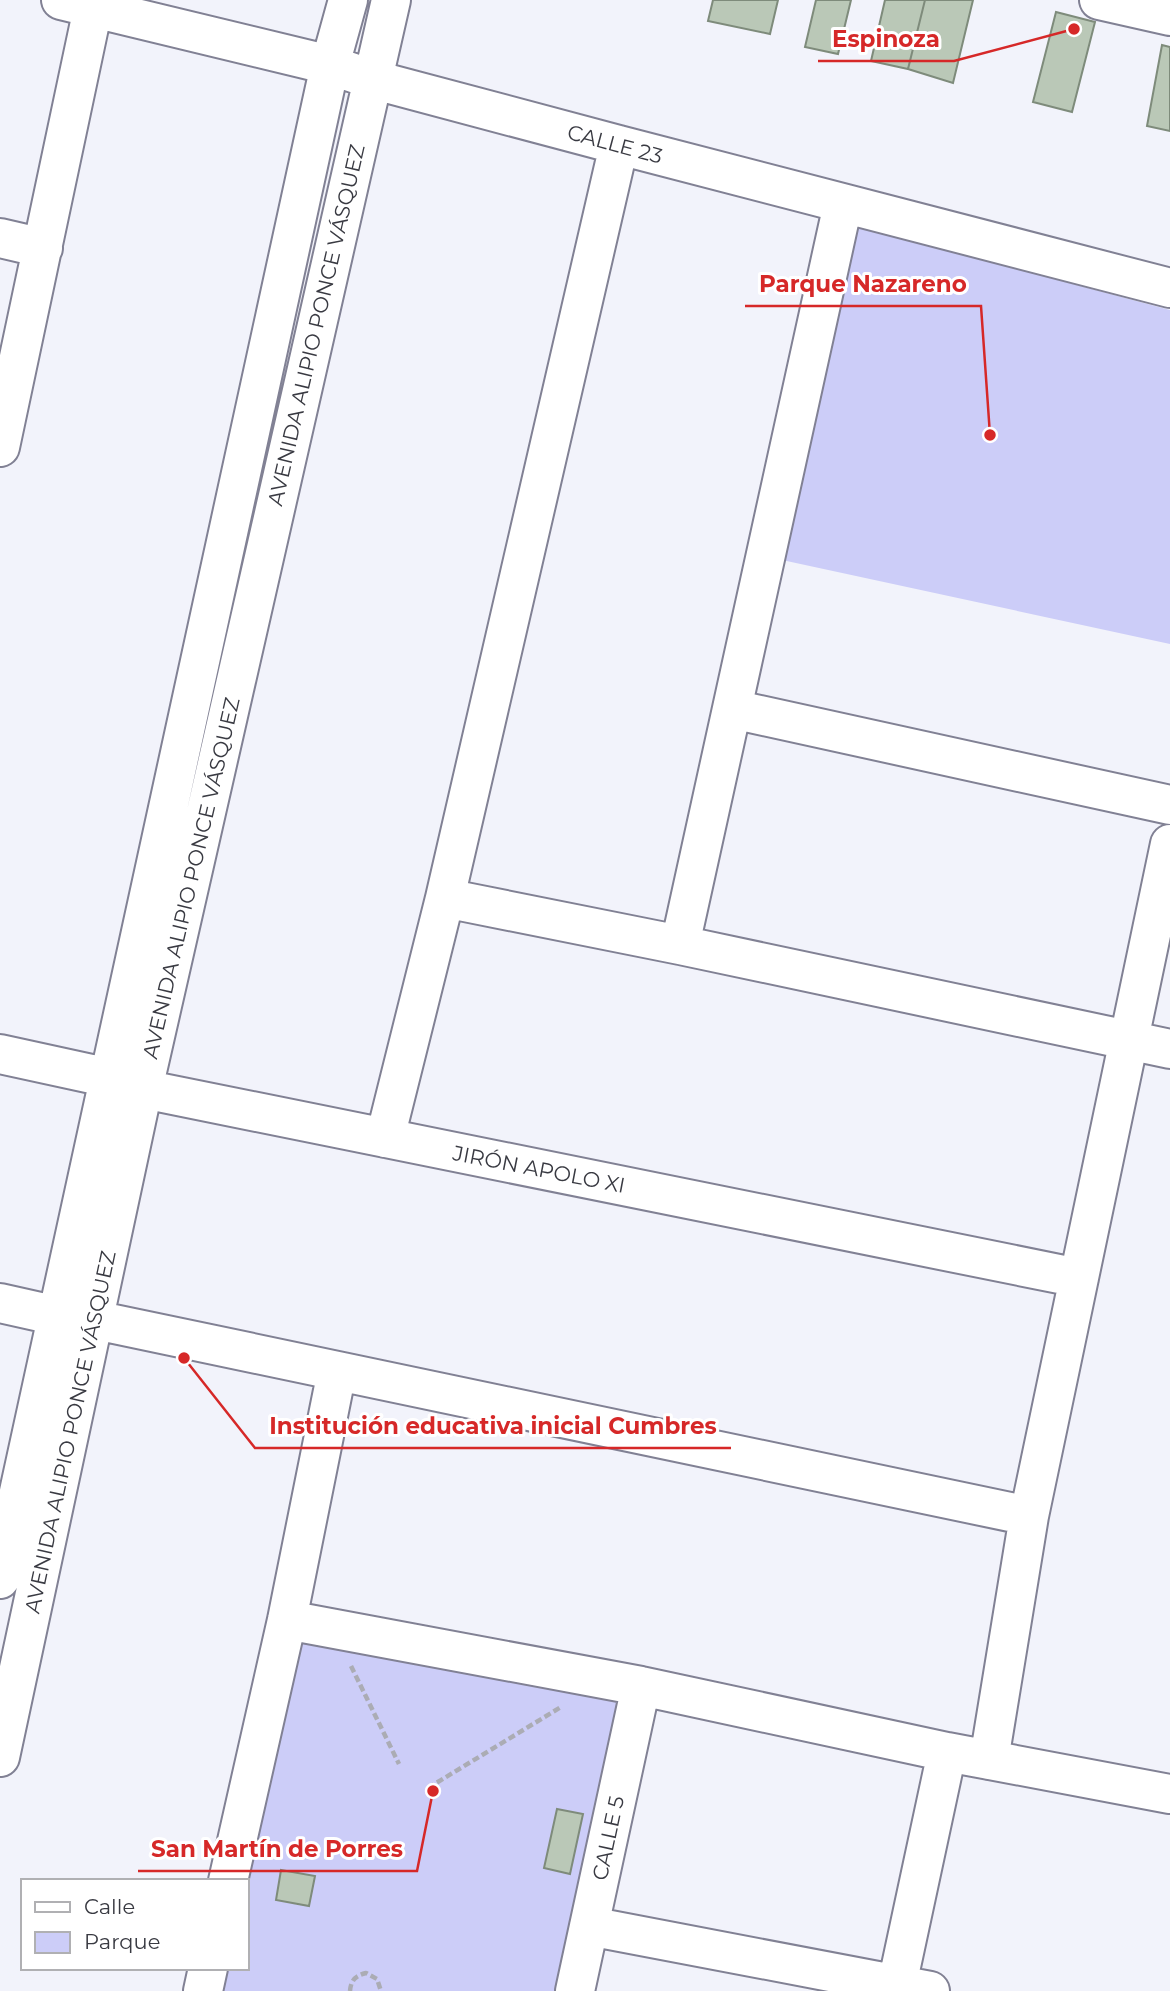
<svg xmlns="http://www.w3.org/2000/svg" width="1170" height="1991" font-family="Montserrat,sans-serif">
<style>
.green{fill:#cccdf8}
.building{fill:#bac8b7;stroke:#7e8b7b;stroke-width:2}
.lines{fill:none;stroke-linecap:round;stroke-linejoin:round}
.minor-casing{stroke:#818194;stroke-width:42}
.path{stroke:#abacb4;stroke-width:4.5;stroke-dasharray:7 3.5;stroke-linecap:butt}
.minor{stroke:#fff;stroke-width:38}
.labels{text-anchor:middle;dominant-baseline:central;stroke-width:6;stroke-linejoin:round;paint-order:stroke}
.street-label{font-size:21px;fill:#393a42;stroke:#fff}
.leader{fill:none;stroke:#d62828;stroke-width:2.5}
.callout-dot{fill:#d62828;stroke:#fff;stroke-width:2.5}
.callout-label{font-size:23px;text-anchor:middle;font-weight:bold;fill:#d62828;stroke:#fff;stroke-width:6;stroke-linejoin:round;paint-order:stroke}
</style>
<rect width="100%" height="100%" fill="#f2f3fb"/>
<path class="green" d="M856 226 1170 310V644L782 560Z
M303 1641 618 1698 555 1991H222L227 1968H247V1883Z"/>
<path class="building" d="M713 0H778L770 34 708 21Z
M816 0H851L838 54 805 47Z
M885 0H925L908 69 871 61Z
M925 0H973L953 83 908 69Z
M1056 12 1095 22 1072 112 1033 102Z
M1162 45 1170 47V131L1147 126Z
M557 1809 583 1814 570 1874 544 1868Z
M281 1870 315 1876 309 1906 276 1900Z"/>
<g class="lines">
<g class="minor-casing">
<path id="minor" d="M61 0 330 65 371 79 619 145 1170 288
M1099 0 1170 16
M0 238 43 248
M0 447 93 8
M732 709 1170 805
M445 898 680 945 1170 1049
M680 945 843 204
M0 1054 110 1078 143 1089 1079 1278
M385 1138 445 898 619 145
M0 1303 58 1316 95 1320 1029 1516
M0 1579 330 65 348 0
M287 1620 641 1686 947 1752 1170 1794
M0 1757 143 1089 391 0
M989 1760 1029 1516 1170 844
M228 1881 287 1620 337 1371
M589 1926 930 1991
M897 1985 947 1752
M203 1991 208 1968
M575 1991 641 1686"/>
</g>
<path class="path" d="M351 1666 399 1764
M428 1788 561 1707
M350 1991C351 1980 355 1976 366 1973L377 1979 381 1991"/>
<use href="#minor" class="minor"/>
</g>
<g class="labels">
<g class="street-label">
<text transform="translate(615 144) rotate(15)">CALLE 23</text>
<text transform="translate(316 325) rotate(-77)">AVENIDA ALIPIO PONCE VÁSQUEZ</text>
<text transform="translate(191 878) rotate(-77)">AVENIDA ALIPIO PONCE VÁSQUEZ</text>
<text transform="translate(539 1169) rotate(11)">JIRÓN APOLO XI</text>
<text transform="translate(70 1432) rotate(-78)">AVENIDA ALIPIO PONCE VÁSQUEZ</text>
<text transform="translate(608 1838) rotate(-78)">CALLE 5</text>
</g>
</g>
<path class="leader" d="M1074 29L954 61H818M990 435L981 306H745M184 1358L255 1448H731M433 1791L417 1871H138"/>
<g class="callout-dot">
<circle cx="1074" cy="29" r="7"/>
<circle cx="990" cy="435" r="7"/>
<circle cx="184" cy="1358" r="7"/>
<circle cx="433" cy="1791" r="7"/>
</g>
<g class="callout-label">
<text x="886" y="47">Espinoza</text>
<text x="863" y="292">Parque Nazareno</text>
<text x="493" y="1434">Institución educativa inicial Cumbres</text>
<text x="277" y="1857">San Martín de Porres</text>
</g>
<rect x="21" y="1879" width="228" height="91" fill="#ffffff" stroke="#b0b0b3" stroke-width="2"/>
<rect x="35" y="1902" width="35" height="10" fill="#ffffff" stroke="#b0b0b3" stroke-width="2"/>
<text x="84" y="1914" font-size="21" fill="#393a42">Calle</text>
<rect x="35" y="1932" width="35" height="21" fill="#cccdf8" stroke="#b0b0b3" stroke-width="2"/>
<text x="84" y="1949" font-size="21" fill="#393a42">Parque</text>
</svg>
